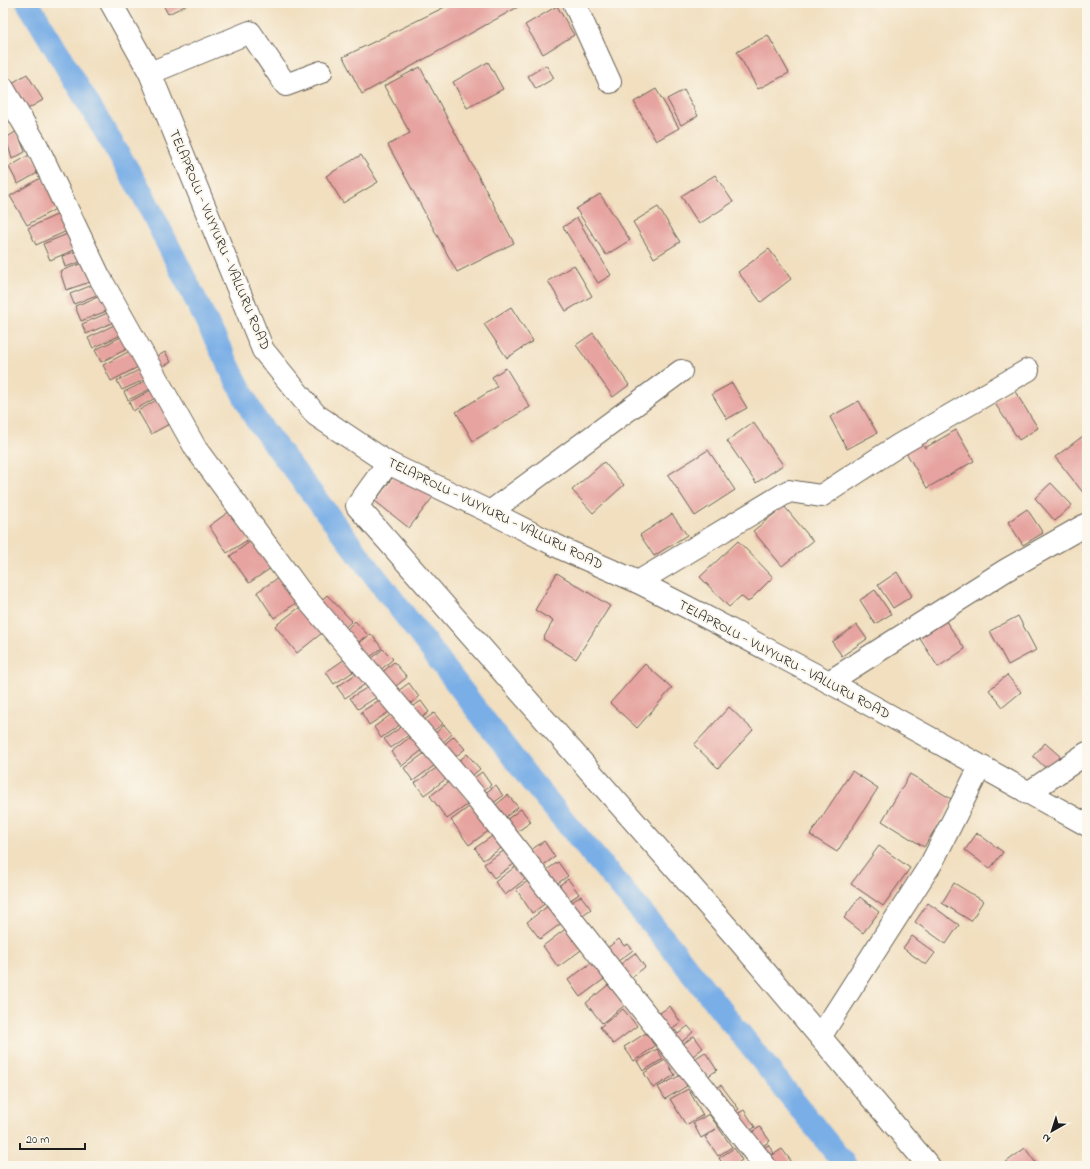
<svg xmlns="http://www.w3.org/2000/svg" width="1090" height="1169" font-family="'Indie Flower',sans-serif">
<style>
.lines{fill:none;stroke-linecap:round;stroke-linejoin:round}
.canal{stroke:#79aee6;stroke-width:23}
.building{fill:#e6a39f}
.street-casing{stroke:#676055;stroke-width:24}
.primary-casing{stroke:#676055;stroke-width:24}
.street{stroke:#fff;stroke-width:22}
.primary{stroke:#fff;stroke-width:22}
.labels{text-anchor:middle;dominant-baseline:central;stroke-width:4;stroke-linejoin:round;paint-order:stroke}
.street-label{font-size:14px;fill:#1c1c1c;stroke:#fbf7ec}
</style>
<rect width="100%" height="100%" fill="#fbf7ec"/>
<filter id="ink" filterUnits="userSpaceOnUse"><feTurbulence type="fractalNoise" baseFrequency=".025" numOctaves="2"/><feDisplacementMap in="SourceGraphic" scale="8" xChannelSelector="R" yChannelSelector="G"/><feConvolveMatrix kernelMatrix="1 2 1 2 8 2 1 2 1" color-interpolation-filters="sRGB"/></filter>
<filter id="wash" filterUnits="userSpaceOnUse"><feTurbulence type="fractalNoise" baseFrequency=".012" numOctaves="4" result="noise"/><feDisplacementMap in="SourceGraphic" scale="16" xChannelSelector="R" yChannelSelector="G"/><feGaussianBlur stdDeviation="0.9" result="paint"/><feColorMatrix in="noise" values="0 0 0 0 0 0 0 0 0 0 0 0 0 0 0 0 0 1.4 0 .05"/><feComposite in="paint" operator="in"/></filter>
<g filter="url(#wash)">
<rect width="100%" height="100%" fill="#f1dfc0"/>
<g class="lines">
<path class="canal" d="M28 3 142 193 256 420 531 781 671 947 846 1166"/>
</g>
<g id="blocks">
<path class="building" d="M162 3H191L168 14Z
M453 3H525L362 94 343 57Z
M557 6 574 35 543 54 525 25Z
M768 35 789 73 758 89 737 52Z
M488 62 503 89 467 108 453 82Z
M546 65 554 78 536 89 528 76Z
M420 67 514 243 457 272 388 145 410 133 384 86Z
M27 74 43 100 24 111 9 85Z
M656 89 679 128 656 141 634 102Z
M684 90 698 116 681 125 667 99Z
M17 131 25 152 12 159 6 138Z
M31 154 41 171 18 184 9 167Z
M361 155 378 182 343 203 326 176Z
M715 175 733 202 699 224 681 196Z
M42 177 59 207 27 225 10 196Z
M600 194 630 240 606 255 576 209Z
M658 207 680 242 654 258 633 222Z
M61 213 69 230 36 245 28 228Z
M577 218 611 275 598 283 563 227Z
M72 232 79 248 50 260 43 244Z
M769 249 791 279 761 302 738 272Z
M80 250 84 261 65 267 62 256Z
M86 262 93 281 66 290 60 271Z
M574 265 592 296 566 311 548 281Z
M95 284 99 294 74 304 70 294Z
M103 295 109 310 81 321 75 306Z
M511 307 533 341 507 358 484 324Z
M110 312 114 322 86 334 82 324Z
M116 324 121 335 93 348 88 338Z
M593 333 629 385 613 397 576 345Z
M123 336 129 348 101 362 95 350Z
M132 350 140 366 111 381 103 365Z
M165 352 171 362 155 371 149 361Z
M143 368 148 378 122 390 117 381Z
M506 368 530 407 473 441 456 412 497 387 492 377Z
M148 380 152 388 128 400 124 392Z
M732 383 747 408 727 419 712 394Z
M153 389 157 397 133 411 129 402Z
M1014 390 1038 428 1019 440 994 402Z
M158 399 171 423 151 434 138 411Z
M859 401 877 433 847 449 830 417Z
M753 422 783 465 756 483 727 441Z
M956 430 974 461 927 488 904 449 920 440 925 448Z
M1083 436 1087 442V494L1085 495 1055 457Z
M708 450 735 490 695 516 668 475Z
M604 462 624 485 593 513 572 490Z
M398 470 433 497 409 528 375 501Z
M1051 483 1072 505 1055 521 1035 498Z
M784 506 813 541 782 566 753 531Z
M1027 509 1043 533 1023 545 1008 522Z
M230 511 249 539 227 553 209 526Z
M672 514 687 535 654 556 640 535Z
M251 541 271 568 249 583 230 556Z
M738 541 773 577 748 602 741 596 729 607 700 577Z
M897 572 912 596 893 608 878 585Z
M557 573 610 606 576 659 543 639 553 621 535 610Z
M278 578 296 603 274 618 257 592Z
M875 590 891 614 875 624 860 600Z
M327 595 352 621 340 632 315 606Z
M301 606 322 633 297 653 275 626Z
M1018 616 1036 650 1008 665 990 631Z
M943 617 965 649 938 667 917 634Z
M355 621 367 634 354 647 371 634 382 648 365 661 341 635Z
M857 625 867 639 842 656 832 642Z
M383 649 393 659 376 674 367 663Z
M345 659 353 672 334 684 326 672Z
M394 662 407 677 390 691 377 677Z
M645 664 672 688 637 728 610 703Z
M359 672 367 683 345 698 337 687Z
M1007 675 1021 692 1003 707 989 690Z
M409 683 419 697 404 708 394 694Z
M373 684 380 695 358 709 350 698Z
M384 697 392 710 369 725 361 712Z
M421 701 429 712 415 723 407 711Z
M729 707 753 730 718 768 694 745Z
M396 711 404 722 381 738 374 727Z
M434 713 443 724 427 735 419 724Z
M407 723 413 732 391 748 384 739Z
M444 725 452 734 438 747 430 738Z
M415 733 426 747 402 766 391 752Z
M454 736 465 749 449 762 439 749Z
M1045 743 1061 757 1049 771 1033 756Z
M429 750 438 763 413 781 404 768Z
M467 754 480 769 466 781 453 766Z
M442 764 450 776 424 795 415 783Z
M852 771 878 788 837 852 810 835Z
M482 772 491 785 477 795 468 782Z
M910 774 953 800 924 847 882 821Z
M453 779 470 803 447 819 430 796Z
M496 785 503 796 488 807 480 797Z
M508 795 518 807 501 821 491 809Z
M472 805 490 830 469 845 451 820Z
M521 809 531 822 511 836 502 823Z
M498 832 506 845 483 860 475 848Z
M977 833 1003 852 990 869 965 850Z
M544 841 555 857 536 870 525 854Z
M879 846 910 868 883 906 851 884Z
M508 848 517 862 494 878 484 864Z
M558 862 568 876 552 887 542 873Z
M519 864 528 877 505 895 495 882Z
M534 877 550 900 532 913 516 889Z
M568 879 579 894 564 905 553 890Z
M954 883 983 901 971 921 942 903Z
M581 896 591 909 576 920 566 906Z
M860 897 879 912 863 933 844 918Z
M928 903 959 925 946 944 915 922Z
M549 905 563 922 540 939 527 922Z
M568 927 584 948 558 967 543 946Z
M912 936 935 953 926 965 903 948Z
M619 939 624 946 628 944 633 950 613 965 602 952Z
M635 953 645 967 628 980 617 967Z
M595 960 607 977 580 997 568 980Z
M608 985 625 1005 602 1023 586 1003Z
M670 1006 681 1023 665 1034 654 1017Z
M623 1009 637 1026 613 1044 600 1027Z
M688 1026 693 1032 677 1046 668 1035 675 1030 678 1034Z
M646 1033 655 1046 634 1061 624 1047Z
M694 1036 703 1048 688 1060 678 1048Z
M657 1049 663 1059 643 1071 637 1061Z
M705 1052 717 1070 703 1080 690 1062Z
M665 1060 675 1075 653 1088 644 1073Z
M681 1075 687 1086 665 1099 658 1087Z
M721 1085 739 1109 729 1116 711 1092Z
M688 1089 703 1115 686 1125 670 1099Z
M744 1110 755 1127 744 1135 732 1117Z
M709 1114 732 1147 718 1156 705 1137 716 1129 701 1138 693 1123Z
M760 1127 770 1141 757 1150 747 1135Z
M768 1145 774 1153 768 1158 782 1149 791 1161 784 1166H768L758 1153Z
M734 1148 742 1160 734 1166H724L719 1158Z
M1025 1148 1038 1166H1001Z"/>
</g>
</g>
<g filter="url(#ink)">
<use href="#blocks" fill-opacity="0" stroke="#676055" stroke-width="1"/>
<g class="lines">
<g class="street-casing">
<path id="street" d="M574 3 610 82
M150 73 250 32 286 85 321 72
M3 88 36 144 99 276 196 449 300 591 474 795 765 1166
M388 463 357 506 741 943 929 1166
M490 512 681 371
M638 582 789 491 821 496 899 445 1028 370
M829 682 1006 570 1087 524
M1028 793 1087 753
M820 1037 932 862 980 767"/>
</g>
<g class="primary-casing">
<path id="primary" d="M111 3 150 73 263 350 316 415 388 463 490 512 565 550 638 582 687 607 829 682 1087 825"/>
</g>
<use href="#street" class="street"/>
<use href="#primary" class="primary"/>
</g>
</g>
<g class="labels">
<g class="street-label">
<text transform="translate(219 240) rotate(67)">TELAPROLU - VUYYURU - VALLURU ROAD</text>
<text transform="translate(495 514) rotate(26)">TELAPROLU - VUYYURU - VALLURU ROAD</text>
<text transform="translate(784 660) rotate(28)">TELAPROLU - VUYYURU - VALLURU ROAD</text>
</g>
</g>
<rect width="1090" height="1169" fill="none" stroke="#fbf7ec" stroke-width="16"/>
<g transform="translate(1052 1131) rotate(219)" stroke="#fbf7ec" stroke-width="3" paint-order="stroke">
<path d="M0-3L7 15L0 10L-7 15Z" fill="#1c1c1c"/>
<text y="-6" font-size="11" font-weight="bold" text-anchor="middle" fill="#1c1c1c">N</text>
</g>
<path d="M20 1143v6h65v-6" fill="none" stroke="#1c1c1c" stroke-width="2"/>
<text x="26" y="1143" font-size="12" fill="#1c1c1c" stroke="#fbf7ec" stroke-width="3" paint-order="stroke">20 m</text>
</svg>
